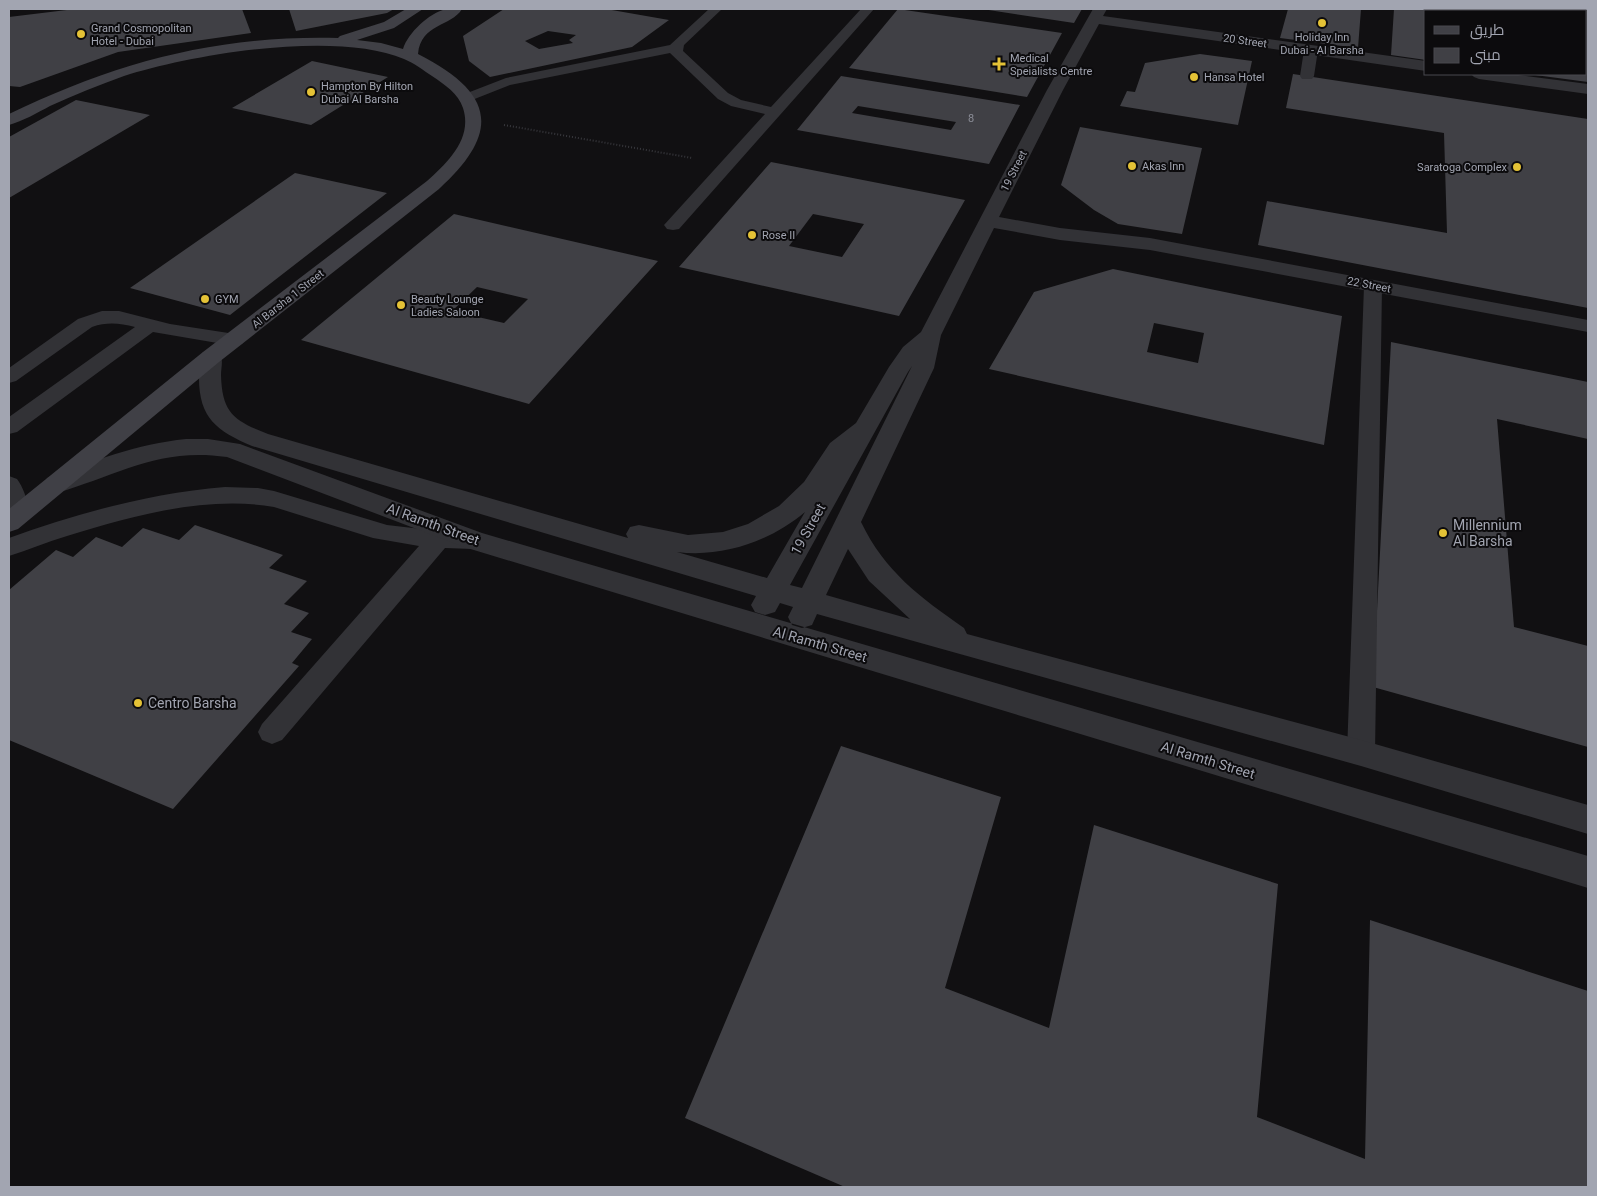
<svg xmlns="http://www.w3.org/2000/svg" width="1597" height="1196" font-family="Roboto,Cairo,sans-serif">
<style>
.building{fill:#404045;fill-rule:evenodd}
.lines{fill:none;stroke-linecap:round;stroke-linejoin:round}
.path{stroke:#38383d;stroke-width:2;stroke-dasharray:1 2;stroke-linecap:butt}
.lane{fill:#323236;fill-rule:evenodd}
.street{fill:#323236;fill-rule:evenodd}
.secondary{fill:#404046;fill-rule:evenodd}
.poi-dot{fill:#e4c236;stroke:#0c0b0d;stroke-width:2}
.labels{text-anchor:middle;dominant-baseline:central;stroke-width:4;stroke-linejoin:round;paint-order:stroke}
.far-poi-label{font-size:11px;fill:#a2a5b1;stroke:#0c0b0d;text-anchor:start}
.far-street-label{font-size:11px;fill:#a2a5b1;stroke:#0c0b0d}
.number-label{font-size:11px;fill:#8a8c96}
.street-label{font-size:14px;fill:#a2a5b1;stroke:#0c0b0d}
.poi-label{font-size:14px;fill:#a2a5b1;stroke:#0c0b0d;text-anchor:start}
</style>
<rect width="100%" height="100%" fill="#111012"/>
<path class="building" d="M75 9H242L251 33 118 52 20 87 9 86V17Z
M289 9H394L387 13 296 31Z
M504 9H606L669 20 632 47 490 77 469 61 463 36ZM548 31 576 35 569 40 573 43 539 49 525 41Z
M898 9 1062 33 1027 97 849 68Z
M982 9H1082L1074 23Z
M1288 9H1361L1358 48 1280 38Z
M1394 9H1456L1466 10 1426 11V60L1391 55Z
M1502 9H1588V82L1535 75 1586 74V11H1502Z
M1200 54 1252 61 1238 125 1120 106 1127 91 1135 92 1145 63Z
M312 61 388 77 311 125 232 108Z
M1293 74 1588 119V308L1258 245 1267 201 1447 233 1444 133 1286 108Z
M841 76 1020 105 989 164 797 130ZM858 106 956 122 951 130 852 113Z
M76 100 150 115 9 198V137Z
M1080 127 1202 148 1182 234 1118 224 1094 210 1061 185Z
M771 162 965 200 899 316 679 267ZM813 214 864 224 842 257 789 246Z
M295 173 387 193 230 315 130 288Z
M454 214 658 261 529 404 301 340ZM477 287 528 299 504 323 452 311Z
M1113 269 1342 316 1324 445 989 369 1034 292ZM1154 323 1204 333 1198 363 1147 352Z
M1391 342 1588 382V439L1497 419 1514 627 1588 646V747L1373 687Z
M195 525 283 555 269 568 307 581 284 604 309 613 291 632 312 639 292 663 299 666 173 809 9 740V590L56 550 73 557 96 537 122 547 143 528 179 540Z
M841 746 1001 797 945 988 1049 1028 1094 825 1278 884 1257 1117 1365 1159 1370 920 1588 991V1187H845L685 1118Z"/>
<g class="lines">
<path class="path" d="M504 125 692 158"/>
<path class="lane" d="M709 9H722L684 45 683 51 728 93 741 100 771 107 861 9H874L679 229 673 230 667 229 664 225 765 114 731 106 718 99 670 53 510 85 467 102 462 101 460 98 462 95 506 78 670 45Z
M1311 46 1318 50 1314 76 1312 79H1302L1300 76 1304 50Z
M1373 280 1380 282 1382 286 1375 753 1371 762 1361 765 1351 762 1347 753 1364 286 1366 282Z
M102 311H119L170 324 235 334 242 336 245 340 242 344 235 346 153 332 17 432 9 434V417L135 327C119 323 107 322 92 327L16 381 9 383V368L78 319Z
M9 476 17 479C25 490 32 509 24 523L16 525 9 523Z
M225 487 258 488 274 491 387 525 430 530 473 531 481 534 485 540 481 546 473 549 445 548 282 740 272 744 262 740 258 732 262 724 419 546 373 538 274 507C207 495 131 516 67 536 47 542 28 550 9 556V538C77 513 152 493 225 487Z"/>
<path class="street" d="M1093 9H1107L1103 16 1426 61V71L1099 24 1063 90 999 217 1060 228 1150 238 1588 320V332L1150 250 1060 240 994 228 941 335 934 368 861 522C885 572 920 597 964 628L967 634 1361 740 1588 805V834L1361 766 817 614 812 625 802 628 792 625 788 617 793 607 780 603 775 612 765 615 755 612 751 605 756 596 252 446C217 431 199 418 199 378 199 370 198 360 203 352L211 350 219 352C224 359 221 367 221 375 222 414 235 421 268 434L628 538 626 534 630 527 639 525 688 535 723 532 748 524 779 506 804 482 830 443 856 423 889 367 903 347 921 332 1047 90ZM912 366 802 588 790 585 908 372ZM805 512 767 578 677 552C722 558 771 541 805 512ZM848 549 869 581 910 619 826 595Z
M1471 74H1511L1588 84V94L1479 79 1474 77Z
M186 439H208L240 444 482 533 1588 856V888L464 547 227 457C158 447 119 475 56 493L47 490 44 484 47 478C93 461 137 444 186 439Z"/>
<path class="secondary" d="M406 9H423L394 28 357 40 381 43 403 49C408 33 429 13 446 9 450 8 457 9 462 9 451 27 421 23 418 54 493 92 503 131 439 189L219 362 18 529 9 532V509L203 352 427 181C447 163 473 139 463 108 458 93 445 85 432 76 423 70 414 63 404 59 337 30 192 54 124 76 99 85 74 95 50 106 37 113 23 121 9 125V114C117 62 217 35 338 38L340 36 384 22Z"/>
</g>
<g class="poi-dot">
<circle cx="1322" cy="23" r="5"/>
<circle cx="81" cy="34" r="5"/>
<path d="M996.5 56.5h5v5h5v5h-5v5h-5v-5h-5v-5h5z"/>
<circle cx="1194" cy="77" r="5"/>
<circle cx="311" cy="92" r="5"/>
<circle cx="1132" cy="166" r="5"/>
<circle cx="1517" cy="167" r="5"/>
<circle cx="752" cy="235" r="5"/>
<circle cx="205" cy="299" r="5"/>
<circle cx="401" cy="305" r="5"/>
<circle cx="1443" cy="533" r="5"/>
<circle cx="138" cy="703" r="5"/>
</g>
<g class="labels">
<g class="far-poi-label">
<text x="91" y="28">Grand Cosmopolitan<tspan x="91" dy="13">Hotel - Dubai</tspan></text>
<text x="1322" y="37" text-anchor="middle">Holiday Inn<tspan x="1322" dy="13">Dubai - Al Barsha</tspan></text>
<text x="1010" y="58">Medical<tspan x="1010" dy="13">Speialists Centre</tspan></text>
<text x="1204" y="77">Hansa Hotel</text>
<text x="321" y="86">Hampton By Hilton<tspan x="321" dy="13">Dubai Al Barsha</tspan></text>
<text x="1142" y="166">Akas Inn</text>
<text x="1507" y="167" text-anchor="end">Saratoga Complex</text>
<text x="762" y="235">Rose II</text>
<text x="215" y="299">GYM</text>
<text x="411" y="299">Beauty Lounge<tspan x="411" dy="13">Ladies Saloon</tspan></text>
</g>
<g class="far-street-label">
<text transform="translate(1245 41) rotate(8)">20 Street</text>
<text transform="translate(1014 171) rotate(-63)">19 Street</text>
<text transform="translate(1369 285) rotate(11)">22 Street</text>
<text transform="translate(288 299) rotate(-38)">Al Barsha 1 Street</text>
</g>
<g class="number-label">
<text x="971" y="118">8</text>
</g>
<g class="street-label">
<text transform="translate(433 524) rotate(20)">Al Ramth Street</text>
<text transform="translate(808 529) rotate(-61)">19 Street</text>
<text transform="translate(820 644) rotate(16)">Al Ramth Street</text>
<text transform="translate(1208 760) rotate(17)">Al Ramth Street</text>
</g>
<g class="poi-label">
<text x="1453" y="525">Millennium<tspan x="1453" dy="16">Al Barsha</tspan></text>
<text x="148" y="703">Centro Barsha</text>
</g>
</g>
<rect width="1597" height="1196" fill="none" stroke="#a2a5b1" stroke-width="20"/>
<rect x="1424" y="10" width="162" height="65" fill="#0c0b0d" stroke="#48494f"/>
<rect x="1434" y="26" width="25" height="8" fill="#404046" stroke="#48494f"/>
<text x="1470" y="35" font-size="15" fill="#a2a5b1">طريق</text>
<rect x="1434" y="48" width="25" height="15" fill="#404045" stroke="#48494f"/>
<text x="1470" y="60" font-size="15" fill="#a2a5b1">مبنى</text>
</svg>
